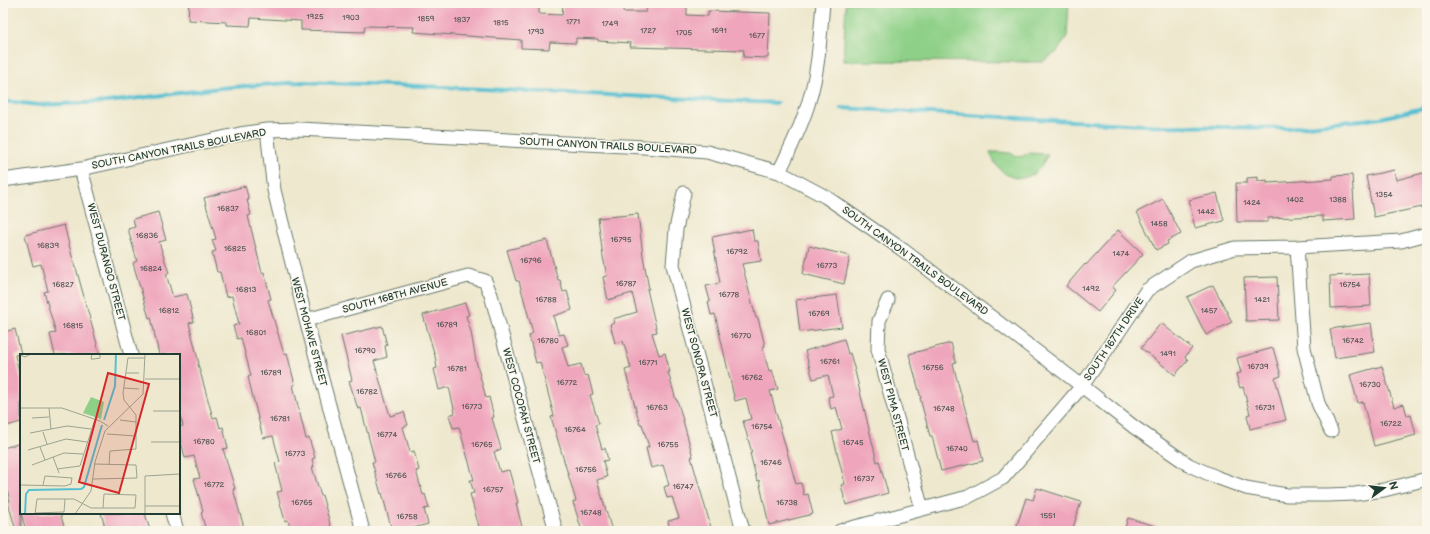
<svg xmlns="http://www.w3.org/2000/svg" width="1430" height="534" font-family="'Balsamiq Sans',sans-serif">
<style>
.green{fill:#8ed087;stroke:#56865e}
.lines{fill:none;stroke-linecap:round;stroke-linejoin:round}
.stream{stroke:#56c0d1;stroke-width:4}
.building{fill:#efa5bc}
.minor-casing{stroke:#67796a;stroke-width:15}
.minor{stroke:#fff;stroke-width:13}
.labels{text-anchor:middle;dominant-baseline:central;stroke-width:3;stroke-linejoin:round;paint-order:stroke}
.number-label{font-size:8px;fill:#535756}
.street-label{font-size:10px;fill:#1f3d34;stroke:#fbf7ec}
.inset-river{fill:none;stroke:#56c0d1;stroke-width:2}
.inset-road{fill:none;stroke:#9ba490;stroke-width:1}
.view{fill:#d62828;fill-opacity:0.15;stroke:#d62828;stroke-width:2}
.inset-edge{fill:none;stroke:#1f3d34;stroke-width:2}
</style>
<rect width="100%" height="100%" fill="#fbf7ec"/>
<filter id="ink" filterUnits="userSpaceOnUse"><feTurbulence type="fractalNoise" baseFrequency=".025" numOctaves="2"/><feDisplacementMap in="SourceGraphic" scale="8" xChannelSelector="R" yChannelSelector="G"/><feConvolveMatrix kernelMatrix="1 2 1 2 8 2 1 2 1" color-interpolation-filters="sRGB"/></filter>
<filter id="wash" filterUnits="userSpaceOnUse"><feTurbulence type="fractalNoise" baseFrequency=".012" numOctaves="4" result="noise"/><feDisplacementMap in="SourceGraphic" scale="16" xChannelSelector="R" yChannelSelector="G"/><feGaussianBlur stdDeviation="0.9" result="paint"/><feColorMatrix in="noise" values="0 0 0 0 0 0 0 0 0 0 0 0 0 0 0 0 0 1.4 0 .05"/><feComposite in="paint" operator="in"/></filter>
<g filter="url(#wash)">
<rect width="100%" height="100%" fill="#eee8ce"/>
<path class="green" d="M846 3H1069L1067 36 1057 52 1042 62 843 61Z
M990 152C996 152 1004 152 1010 153 1016 155 1021 160 1027 153L1048 154C1044 161 1040 170 1033 174 1014 186 995 170 990 152Z"/>
<g class="lines">
<path class="stream" d="M3 101 39 105 107 102 220 88 301 82 421 86 777 103
M841 108 1162 126 1288 128 1381 118 1427 107"/>
</g>
<g id="blocks">
<path class="building" d="M189 3H475L501 5V3H539V14L562 15 563 4 600 6V4L623 5V12H646L647 3H687V15L708 16V11L770 13 768 58 743 57 744 50 630 47 631 43 598 41V39L576 38V43L550 42 549 49 521 48V40L413 32 414 27 365 26 364 32 301 30V21L251 18 250 26 227 25V22L188 20Z
M1394 170 1396 180 1427 172V206L1374 217 1366 176Z
M1352 175 1355 219 1323 221V216L1268 218V222H1237L1236 183H1247V178L1258 177V181L1267 180V183L1333 179V176Z
M245 186 249 200H247L251 215 248 216 262 273 264 272 271 299 268 300 284 354 287 353 295 385H293L306 439 309 438 315 458 312 459 314 467H312L321 496 322 495 332 531H291L288 520 285 521 277 492 282 491 275 463 280 462 273 436 263 438 248 377 251 376 248 364 241 338 237 339 233 326 239 324 232 296 226 297 220 272H217L212 252 216 251 212 240 216 239 204 198Z
M1217 193 1224 221 1195 228 1189 200Z
M1163 199 1181 234 1167 241 1168 244 1156 250 1137 212Z
M158 212 166 240 159 242 169 273 166 274 173 297 187 294 194 322 189 323 199 364H198L213 418 217 417 220 428 223 427 228 448 223 449 235 489H233L245 531H206L201 512 203 511 194 479 200 478 194 456 185 458 179 433V427L183 426 179 412V355H159L151 317 149 318 133 263 137 261 128 229 135 227 133 219Z
M638 214 643 256 649 289H647L657 332 652 333 659 355 665 353 670 372H668L676 400H677L681 413 693 457H691L712 531H670L668 521 679 518 672 497 667 498 664 487 669 485 663 465 651 468 646 448 649 447 642 424H640L625 370 631 368 623 341 615 343 610 324 614 323 613 319 637 312 632 293 608 300 603 277 607 276 603 257 598 218Z
M64 225 75 268H76L100 355H55L50 334 56 333 44 292 48 291 41 264 33 266 25 235Z
M752 229 754 241H758L761 261 742 264 756 318H758L765 346 762 347 769 371 772 370 778 389 770 391 796 484 801 483 804 495 808 494 813 514 769 525 759 480 757 481 750 453H752L743 421 751 419 746 398 735 401 715 314 711 315 708 302 710 301 706 286 720 283 712 237Z
M1118 230 1143 254 1112 287 1116 290 1098 312 1066 286 1085 264 1086 265Z
M547 240 558 280H560L563 292 567 291 572 310 553 316 559 335 564 334 568 345 562 347 568 367 581 364 584 376 588 375 593 394 590 395 599 424 595 425 602 449 605 448 608 460 603 461 607 477 597 480 612 531H582L573 502 576 501 551 417 554 416 540 362 536 363 529 335 533 333 519 281H516L507 250Z
M809 246 850 256 844 284 803 274Z
M1369 274 1371 306 1331 308 1330 276Z
M1277 277 1279 320 1246 321 1244 278Z
M1213 285 1232 322 1206 335 1187 297Z
M837 295 842 327 800 332 796 300Z
M465 303 469 315 466 316 471 332 476 361 486 398 489 397 494 417 492 418 501 449 494 452 500 472 509 470 518 503H516L523 531H480L470 494 474 493 470 480H474L459 427 453 428 449 415 455 413 449 387 439 390 434 369 437 368 435 356 423 315Z
M1161 323 1192 348 1185 357 1188 360 1175 375 1141 348Z
M1371 323 1375 352 1335 358 1330 329Z
M382 326 387 345 385 346 387 357 374 361 390 416 404 412 408 425 403 427 410 452 414 451 419 470 416 471 423 495 425 494 429 508 424 509 428 524 402 531H392L382 493 381 494 372 462H375L361 408 358 409 349 381 352 380 341 336Z
M15 329 21 354 15 355 21 380V422L3 427V332Z
M844 339 848 354 850 353 855 371 877 462 879 461 888 493 846 505 841 485 845 484 832 432 842 429 836 407 831 409 828 397 833 396 828 375 813 379 805 351Z
M951 343 956 362 953 363 956 376 974 441 978 440 983 461 941 471 932 436H930L920 398H921L909 354Z
M1273 348 1281 376 1275 378 1286 420 1250 429 1247 415 1250 414 1243 387 1240 388 1236 374 1241 373 1237 358Z
M1382 366 1394 407 1404 404 1407 416 1411 415 1416 435 1374 446 1363 402 1358 403 1350 375Z
M21 443V531H16L8 502 10 501 3 474V448Z
M1037 488 1081 502 1072 531H1026L1016 528 1026 498 1033 500Z
M21 513H60L64 526 47 531H26Z
M101 513H145L150 531H106Z
M1128 518 1162 528V531H1124Z"/>
</g>
</g>
<g filter="url(#ink)">
<use href="#blocks" fill-opacity="0" stroke="#67796a" stroke-width="1"/>
<g class="lines">
<g class="minor-casing">
<path id="minor" d="M267 130 274 190 306 320 363 531
M81 169 131 355
M779 172C790 149 802 126 809 101 819 69 820 36 823 3
M3 180 81 169 240 134 267 130 299 129 644 147 707 152 779 172 826 197 903 250 1082 386 1134 427 1189 465 1216 477 1246 488 1287 495H1327L1355 494 1384 490 1427 479
M684 193 676 229 673 265 743 531
M1297 247 1304 348 1318 403 1331 431
M888 300 879 321 878 349 922 509
M306 320 468 276 485 281 491 295 556 531
M172 513 177 531
M840 531 968 497 1003 478 1082 386 1147 290 1191 261 1235 248 1297 247 1401 241 1427 234"/>
</g>
<use href="#minor" class="minor"/>
</g>
</g>
<g class="labels">
<g class="number-label">
<text x="315" y="16">1925</text>
<text x="351" y="17">1903</text>
<text x="426" y="18">1859</text>
<text x="462" y="19">1837</text>
<text x="573" y="21">1771</text>
<text x="501" y="22">1815</text>
<text x="610" y="23">1749</text>
<text x="648" y="30">1727</text>
<text x="719" y="30">1691</text>
<text x="536" y="31">1793</text>
<text x="684" y="32">1705</text>
<text x="757" y="35">1677</text>
<text x="1384" y="194">1354</text>
<text x="1295" y="199">1402</text>
<text x="1338" y="199">1388</text>
<text x="1252" y="202">1424</text>
<text x="228" y="208">16837</text>
<text x="1206" y="211">1442</text>
<text x="1159" y="223">1458</text>
<text x="147" y="235">16836</text>
<text x="621" y="239">16795</text>
<text x="48" y="245">16839</text>
<text x="235" y="248">16825</text>
<text x="737" y="251">16792</text>
<text x="1121" y="253">1474</text>
<text x="531" y="260">16796</text>
<text x="827" y="265">16773</text>
<text x="151" y="268">16824</text>
<text x="626" y="283">16787</text>
<text x="63" y="284">16827</text>
<text x="1350" y="284">16754</text>
<text x="1091" y="288">1492</text>
<text x="246" y="289">16813</text>
<text x="729" y="294">16778</text>
<text x="546" y="299">16788</text>
<text x="1262" y="299">1421</text>
<text x="169" y="310">16812</text>
<text x="1209" y="310">1457</text>
<text x="819" y="313">16769</text>
<text x="447" y="324">16789</text>
<text x="73" y="325">16815</text>
<text x="256" y="332">16801</text>
<text x="741" y="335">16770</text>
<text x="548" y="340">16780</text>
<text x="1353" y="340">16742</text>
<text x="365" y="350">16790</text>
<text x="1168" y="353">1491</text>
<text x="830" y="361">16761</text>
<text x="648" y="362">16771</text>
<text x="1258" y="366">16739</text>
<text x="933" y="367">16756</text>
<text x="457" y="368">16781</text>
<text x="271" y="372">16789</text>
<text x="752" y="377">16762</text>
<text x="567" y="382">16772</text>
<text x="1370" y="384">16730</text>
<text x="367" y="391">16782</text>
<text x="472" y="406">16773</text>
<text x="657" y="407">16763</text>
<text x="1265" y="407">16731</text>
<text x="944" y="408">16748</text>
<text x="280" y="418">16781</text>
<text x="1391" y="423">16722</text>
<text x="762" y="426">16754</text>
<text x="575" y="429">16764</text>
<text x="387" y="434">16774</text>
<text x="204" y="441">16780</text>
<text x="853" y="442">16745</text>
<text x="482" y="444">16765</text>
<text x="668" y="444">16755</text>
<text x="957" y="448">16740</text>
<text x="295" y="453">16773</text>
<text x="771" y="462">16746</text>
<text x="586" y="469">16756</text>
<text x="396" y="475">16766</text>
<text x="864" y="478">16737</text>
<text x="214" y="484">16772</text>
<text x="683" y="486">16747</text>
<text x="493" y="489">16757</text>
<text x="302" y="502">16765</text>
<text x="787" y="502">16738</text>
<text x="591" y="512">16748</text>
<text x="1048" y="515">1551</text>
<text x="407" y="516">16758</text>
</g>
<g class="street-label">
<text transform="translate(608 146) rotate(3)">SOUTH CANYON TRAILS BOULEVARD</text>
<text transform="translate(179 149) rotate(-11)">SOUTH CANYON TRAILS BOULEVARD</text>
<text transform="translate(915 261) rotate(36)">SOUTH CANYON TRAILS BOULEVARD</text>
<text transform="translate(106 262) rotate(75)">WEST DURANGO STREET</text>
<text transform="translate(395 296) rotate(-15)">SOUTH 168TH AVENUE</text>
<text transform="translate(309 332) rotate(75)">WEST MOHAVE STREET</text>
<text transform="translate(1114 339) rotate(-56)">SOUTH 167TH DRIVE</text>
<text transform="translate(699 363) rotate(75)">WEST SONORA STREET</text>
<text transform="translate(893 405) rotate(75)">WEST PIMA STREET</text>
<text transform="translate(521 406) rotate(75)">WEST COCOPAH STREET</text>
</g>
</g>
<g transform="translate(20 354)">
<rect width="160" height="160" fill="#eee8ce"/>
<path d="M71 43 84 48 81 65 63 59Z" fill="#8ed087"/>
<path class="inset-river" d="M84 66 95 32 96 0M5 160 6 140 9 136 61 135 64 133 82 71"/>
<path class="inset-road" d="M72 0 71 5H74L80 4V0M0 1 5 3 11 0M106 19H119M125 25H160M104 34 119 35M0 54H42L80 67 88 72M29 54 31 75M133 57H160M12 64 29 63M100 66 116 68M23 78 27 90M10 79 47 72 71 75M87 80 116 82M131 88H160M20 93 25 106M8 96 46 85 67 88M33 103 39 119M12 111 44 99 63 100M89 111 90 97 116 95V61L104 46 103 39 108 4H125M37 115 60 112 75 65M73 125 117 124 116 111 74 110M0 131 45 132 51 130 52 124 25 122 23 131M125 152H160M15 159 44 158 45 145M15 160 17 145H54L71 154H115L116 141 84 140 83 154M55 160 71 137 75 108 85 77 123 40 125 0M125 160V122L160 120"/>
<path class="view" d="M88 19 129 30 99 139 59 128Z"/>
<rect width="160" height="160" class="inset-edge"/>
</g>
<rect width="1430" height="534" fill="none" stroke="#fbf7ec" stroke-width="16"/>
<g transform="translate(1384 488) rotate(75)" stroke="#fbf7ec" stroke-width="3" paint-order="stroke">
<path d="M0-3L7 15L0 10L-7 15Z" fill="#1f3d34"/>
<text y="-6" font-size="11" font-weight="bold" text-anchor="middle" fill="#1f3d34">N</text>
</g>
</svg>
